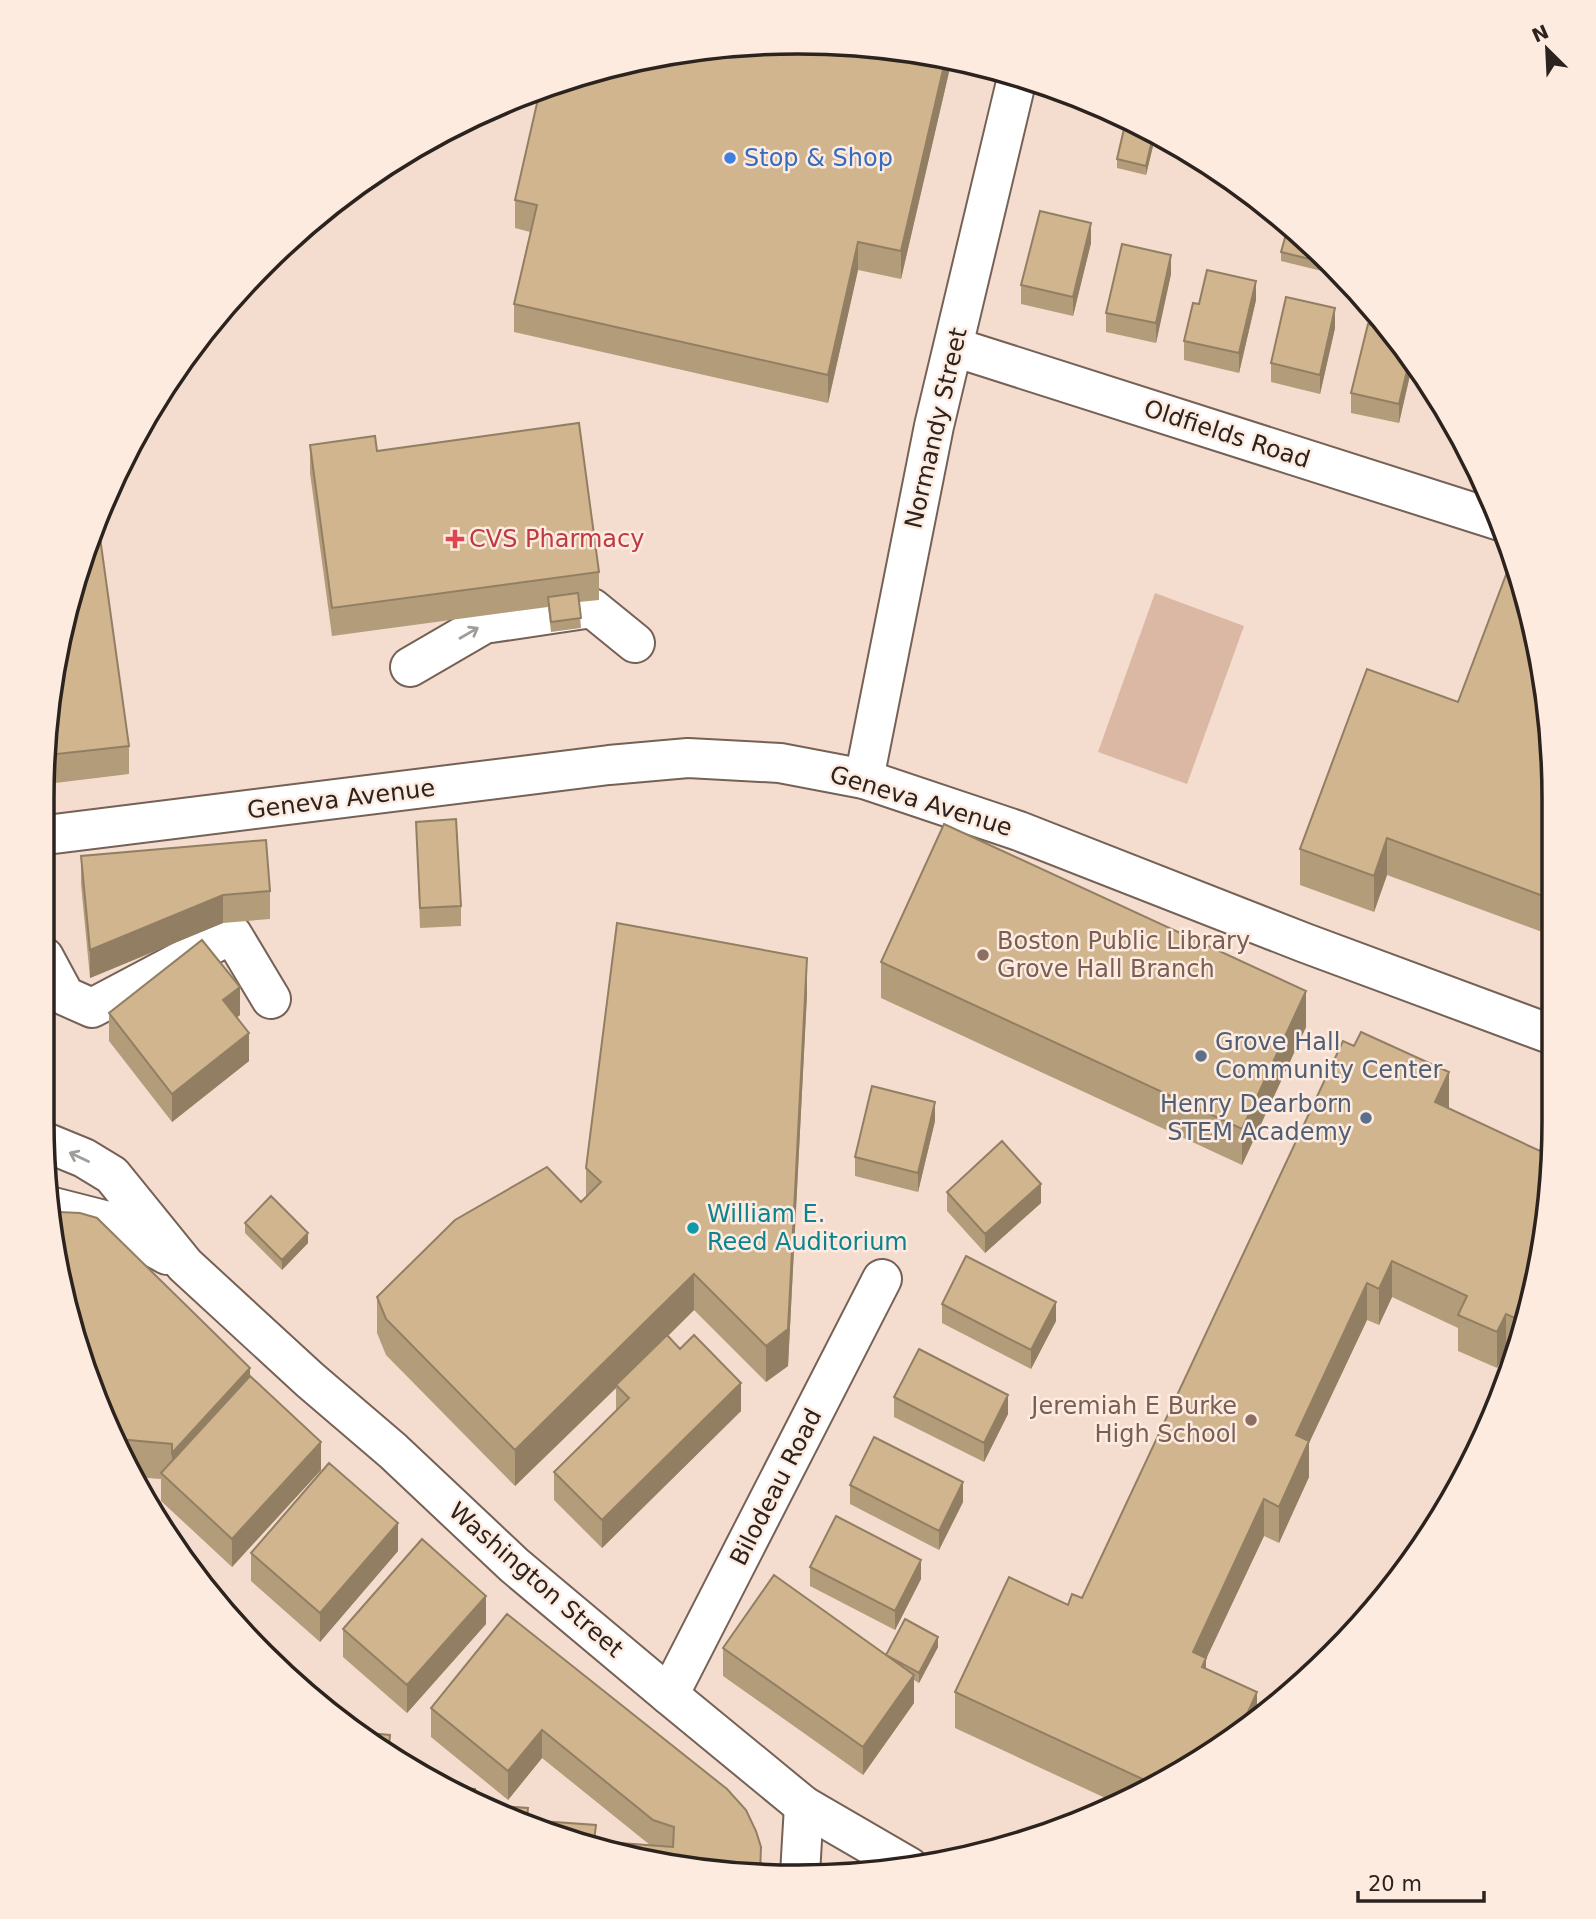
<svg xmlns="http://www.w3.org/2000/svg" width="1596" height="1919" font-family="'DejaVu Sans',sans-serif">
<style>
.green{fill:#dbb8a4}
.lines{fill:none;stroke-linecap:round;stroke-linejoin:round}
.minor-casing{stroke:#756155;stroke-width:42}
.major-casing{stroke:#756155;stroke-width:42}
.minor{stroke:#fff;stroke-width:38}
.major{stroke:#fff;stroke-width:38}
.wall{fill:#b39c7a}
.shaded-wall{fill:#927f63}
.building{fill:#d0b58e;stroke:#927f63;stroke-width:2}
.oneway{stroke:#a09c9a}
.shop-dot{fill:#3f7fe0;stroke:#feebe0;stroke-width:2.5}
.health-dot{fill:#e0444e;stroke:#feebe0;stroke-width:2.5}
.education-dot{fill:#8d6e63;stroke:#feebe0;stroke-width:2.5}
.service-dot{fill:#5c6f8a;stroke:#feebe0;stroke-width:2.5}
.culture-dot{fill:#0f9aa8;stroke:#feebe0;stroke-width:2.5}
.labels{text-anchor:middle;dominant-baseline:central;stroke-width:5;stroke-linejoin:round;paint-order:stroke}
.shop-label{font-size:24px;fill:#366cbe;stroke:#feebe0;text-anchor:start}
.street-label{font-size:24px;fill:#2c231e;stroke:#feebe0}
.health-label{font-size:24px;fill:#be3a42;stroke:#feebe0;text-anchor:start}
.education-label{font-size:24px;fill:#785e54;stroke:#feebe0;text-anchor:start}
.service-label{font-size:24px;fill:#4e5e75;stroke:#feebe0;text-anchor:start}
.culture-label{font-size:24px;fill:#0d838f;stroke:#feebe0;text-anchor:start}
.rim{fill:none;stroke:#2c231e;stroke-width:3.5}
</style>
<rect width="100%" height="100%" fill="#f4ddcf"/>
<path class="green" d="M1155 593 1244 626 1187 784 1098 752Z"/>
<g class="lines">
<g class="minor-casing">
<path id="minor" d="M954 347 1500 521
M410 667 484 624 592 608 635 643
M864 779 934 426 1017 78
M44 957 65 996 92 1008 232 934 271 999
M669 1695 882 1279
M800 1874 804 1806"/>
</g>
<g class="major-casing">
<path id="major" d="M46 835 609 765 688 758 780 763 864 779 1019 831 1305 943 1553 1035
M45 1142 84 1158 112 1175 185 1265 310 1380 393 1451 514 1565 669 1695 804 1806 909 1867
M53 1207 104 1220 167 1255"/>
</g>
<use href="#minor" class="minor"/>
<use href="#major" class="major"/>
</g>
<path class="wall" d="M945 56 952 59 901 279 858 270 828 403 514 332V304L530 232 515 228V200Z
M1153 146 1146 175 1117 168V159Z
M1091 243 1073 316 1021 304V285Z
M1281 252 1332 263 1330 273 1281 261Z
M1171 274 1156 343 1106 332V313Z
M1256 300 1239 373 1184 360V341L1199 304Z
M1335 328 1320 394 1271 382V363Z
M1385 328 1413 362 1399 423 1351 413V393Z
M310 445 377 451 599 572V600L579 602 581 628 551 632 548 607 332 636 310 473Z
M48 700 129 746V774L47 784Z
M1458 702 1554 798 1553 936 1387 875 1374 912 1300 885V849Z
M416 822 461 906V926L420 928Z
M81 856 270 891V919L223 923 90 978 81 884Z
M881 962 1306 1027 1242 1165 881 998Z
M807 994 788 1366 766 1382 694 1310 668 1336 741 1411 602 1548 554 1500V1472L616 1411V1388L515 1486 386 1355 377 1333V1297L581 1202 586 1197V1168Z
M109 1013 240 1015 237 1017 249 1061 172 1122 109 1041Z
M1449 1108 1552 1171 1516 1355 1506 1350 1497 1368 1458 1351V1328L1392 1297 1379 1325 1367 1320 1309 1443V1477L1279 1543 1264 1536 1206 1659V1669L1257 1721 1116 1803 955 1728V1692L1068 1605 1082 1598Z
M935 1121 918 1192 855 1176V1157Z
M947 1192 1041 1203 985 1253 947 1211Z
M245 1223 308 1243 282 1270 245 1233Z
M942 1304 1056 1321 1031 1369 942 1323Z
M68 1316 250 1376 321 1470 232 1567 161 1501V1479L134 1477Z
M894 1397 1008 1414 984 1462 894 1417Z
M850 1485 963 1502 939 1550 850 1504Z
M398 1551 320 1642 251 1581V1553Z
M810 1567 921 1579 895 1630 810 1586Z
M507 1614 761 1875 555 1837 650 1845 542 1758 508 1800 431 1737V1708Z
M486 1624 407 1713 343 1657V1629Z
M938 1647 919 1683 914 1680V1703L863 1775 723 1676V1648L886 1655Z"/>
<path class="shaded-wall" d="M946 57 952 59 901 279V251Z
M1153 136V146L1146 175V166Z
M1091 223V243L1073 316V297Z
M858 242V270L828 403V375Z
M1171 255V274L1156 343V323Z
M1256 281V300L1239 373V353Z
M1335 308V328L1320 394V375Z
M1410 358 1413 362 1399 423V404Z
M1387 838V875L1374 912V876Z
M223 895V923L90 978V950Z
M807 958V994L788 1366 766 1382V1346Z
M240 987V1015L223 1028V1000Z
M1306 991V1027L1242 1165V1129Z
M249 1033V1061L172 1122V1094Z
M1449 1072V1108L1435 1102Z
M935 1102V1121L918 1192V1173Z
M1041 1184V1203L985 1253V1234Z
M308 1233V1243L282 1270V1260Z
M1392 1261V1297L1379 1325V1289Z
M694 1274V1310L617 1386 616 1385V1388L515 1486V1450Z
M1367 1283V1320L1309 1443V1477L1279 1543V1507L1296 1435Z
M1056 1302V1321L1031 1369V1350Z
M1506 1314V1350L1497 1368V1332Z
M250 1368V1405L172 1484V1453Z
M741 1383V1411L602 1548V1520Z
M1008 1395V1414L984 1462V1443Z
M321 1442V1470L232 1567V1539Z
M963 1482V1502L939 1550V1531Z
M1264 1499V1536L1206 1659V1694L1193 1652Z
M398 1523V1551L320 1642V1613Z
M921 1560V1579L895 1630V1611Z
M486 1596V1624L407 1713V1685Z
M938 1637V1647L919 1683V1673Z
M914 1675V1703L863 1775V1747Z
M1257 1692V1721L1239 1732Z
M542 1730V1758L508 1800V1771Z"/>
<path class="building" d="M798 42 946 57 901 251 858 242 828 375 514 304 537 205 515 200 540 90 650 57Z
M1124 129 1153 136 1146 166 1117 159Z
M1040 211 1091 223 1073 297 1021 285Z
M1288 227 1330 262V264L1281 252Z
M1122 244 1171 255 1156 323 1106 313Z
M1207 270 1256 281 1239 353 1184 341 1193 303 1199 304Z
M1286 297 1335 308 1320 375 1271 363Z
M1368 324 1385 328 1410 358 1399 404 1351 393Z
M579 423 599 572 332 608 310 445 375 436 377 451Z
M98 523 129 746 48 755V700L68 602Z
M1512 559 1539 650 1554 798V900L1387 838 1374 876 1300 849 1367 669 1458 702Z
M578 593 581 618 551 622 548 597Z
M456 819 461 906 420 908 416 822Z
M944 824 1306 991 1242 1129 881 962Z
M266 840 270 891 223 895 90 950 81 856Z
M617 923 807 958 788 1329 766 1346 694 1274 515 1450 386 1319 377 1297 455 1220 547 1167 581 1202 601 1182 586 1168Z
M202 940 240 987 223 1000 249 1033 172 1094 109 1013Z
M1361 1032 1449 1072 1435 1102 1540 1151 1550 1131 1553 1133 1552 1171 1522 1321 1506 1314 1497 1332 1458 1315 1467 1296 1392 1261 1379 1289 1367 1283 1296 1435 1309 1441 1279 1507 1264 1499 1193 1652 1206 1658 1202 1667 1257 1692 1239 1732 1151 1783 955 1692 1009 1577 1068 1605 1072 1594 1082 1598 1343 1041 1354 1046Z
M872 1086 935 1102 918 1173 855 1157Z
M1002 1141 1041 1184 985 1234 947 1192Z
M271 1196 308 1233 282 1260 245 1223Z
M54 1212H59L80 1213 97 1218 250 1368 172 1453V1444L118 1439 68 1316Z
M966 1256 1056 1302 1031 1350 942 1304Z
M667 1335 680 1349 694 1335 741 1383 602 1520 554 1472 629 1398 616 1385Z
M919 1349 1008 1395 984 1443 894 1397Z
M250 1376 321 1442 232 1539 161 1473Z
M874 1437 963 1482 939 1531 850 1485Z
M329 1463 398 1523 320 1613 251 1553Z
M836 1516 921 1560 895 1611 810 1567Z
M422 1539 486 1596 407 1685 343 1629Z
M774 1575 914 1675 863 1747 723 1648Z
M507 1614 727 1789 746 1810 756 1831 761 1847 760 1875H748L555 1837 500 1810 501 1806 528 1808 527 1820 596 1825 594 1841 673 1847 674 1827 653 1820 542 1730 508 1771 431 1708Z
M905 1619 938 1637 919 1673 886 1655Z
M357 1732 390 1735 388 1755 378 1750Z
M456 1788 475 1789 474 1797Z"/>
<defs><path id="oneway-shaft" d="M-6 0H5M1.5-3L5.5 0L1.5 3" fill="none" stroke-width="1.6" stroke-linecap="round" stroke-linejoin="round" transform="scale(1.75)"/></defs>
<g class="oneway">
<use href="#oneway-shaft" transform="translate(469 633) rotate(-30)"/>
<use href="#oneway-shaft" transform="translate(79 1157) rotate(-155)"/>
</g>
<circle class="shop-dot" cx="730" cy="158" r="7"/>
<path class="health-dot" d="M451.5 528.5h7v7h7v7h-7v7h-7v-7h-7v-7h7z"/>
<g class="education-dot">
<circle cx="983" cy="955" r="7"/>
<circle cx="1251" cy="1420" r="7"/>
</g>
<g class="service-dot">
<circle cx="1201" cy="1056" r="7"/>
<circle cx="1366" cy="1118" r="7"/>
</g>
<circle class="culture-dot" cx="693" cy="1228" r="7"/>
<g class="labels">
<g class="shop-label">
<text x="744" y="158">Stop &amp; Shop</text>
</g>
<g class="street-label">
<text transform="translate(936 428) rotate(-77)">Normandy Street</text>
<text transform="translate(1227 434) rotate(18)">Oldfields Road</text>
<text transform="translate(341 799) rotate(-7)">Geneva Avenue</text>
<text transform="translate(921 801) rotate(17)">Geneva Avenue</text>
<text transform="translate(776 1487) rotate(-63)">Bilodeau Road</text>
<text transform="translate(536 1580) rotate(41)">Washington Street</text>
</g>
<g class="health-label">
<text x="469" y="539">CVS Pharmacy</text>
</g>
<g class="education-label">
<text x="997" y="941">Boston Public Library<tspan x="997" dy="28">Grove Hall Branch</tspan></text>
<text x="1237" y="1406" text-anchor="end">Jeremiah E Burke<tspan x="1237" dy="28">High School</tspan></text>
</g>
<g class="service-label">
<text x="1215" y="1042">Grove Hall<tspan x="1215" dy="28">Community Center</tspan></text>
<text x="1352" y="1104" text-anchor="end">Henry Dearborn<tspan x="1352" dy="28">STEM Academy</tspan></text>
</g>
<g class="culture-label">
<text x="707" y="1214">William E.<tspan x="707" dy="28">Reed Auditorium</tspan></text>
</g>
</g>
<path d="M0 0H1596V1919H0ZM798 54H798A744 744 0 0 1 1542 798V1121A744 744 0 0 1 798 1865H798A744 744 0 0 1 54 1121V798A744 744 0 0 1 798 54Z" fill="#feebe0" fill-rule="evenodd"/>
<path class="rim" d="M798 54H798A744 744 0 0 1 1542 798V1121A744 744 0 0 1 798 1865H798A744 744 0 0 1 54 1121V798A744 744 0 0 1 798 54Z"/>
<g transform="translate(1547 49) rotate(336)" stroke="#feebe0" stroke-width="5" paint-order="stroke">
<path d="M0-5L12 26L0 18L-12 26Z" fill="#2c231e"/>
<text y="-10" font-size="19" font-weight="bold" text-anchor="middle" fill="#2c231e">N</text>
</g>
<path d="M1358 1891v10h126v-10" fill="none" stroke="#2c231e" stroke-width="3.5"/>
<text x="1368" y="1891" font-size="21" fill="#2c231e" stroke="#feebe0" stroke-width="5" paint-order="stroke">20 m</text>
</svg>
